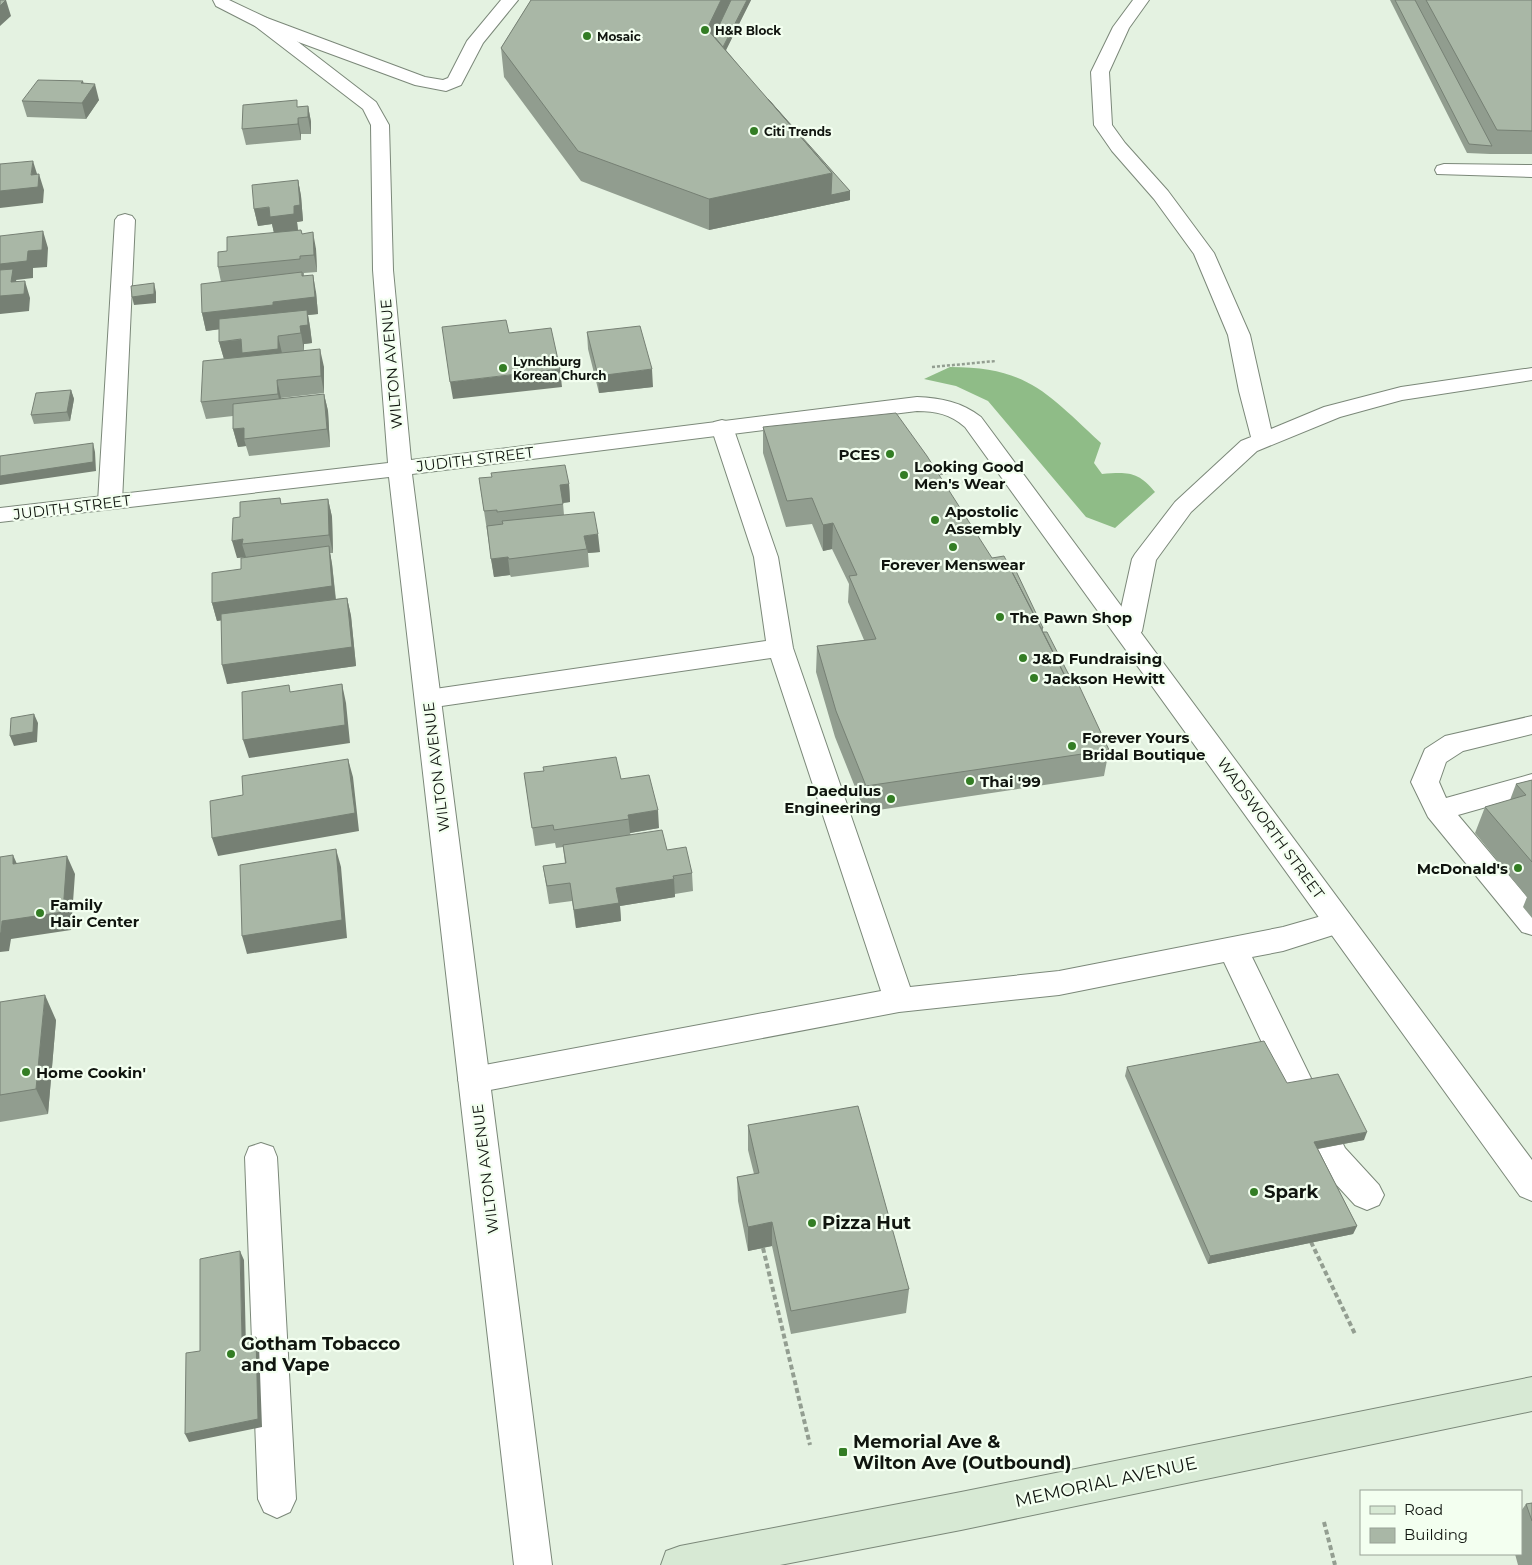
<svg xmlns="http://www.w3.org/2000/svg" width="1532" height="1565" font-family="Montserrat,sans-serif">
<style>
.forest{fill:#8fbc87}
.lines{fill:none;stroke-linecap:round;stroke-linejoin:round}
.service-casing{stroke:#7b8879;stroke-width:2}
.minor-casing{stroke:#7b8879;stroke-width:2}
.secondary-casing{stroke:#7b8879;stroke-width:2}
.path-far1{stroke:#939e91;stroke-width:2.5;stroke-dasharray:3 2;stroke-linecap:butt}
.path{stroke:#939e91;stroke-width:4;stroke-dasharray:5 3;stroke-linecap:butt}
.service{fill:#fff;fill-rule:evenodd}
.minor{fill:#fff;fill-rule:evenodd}
.secondary{fill:#d7e9d4;fill-rule:evenodd}
.wall{fill:#919d8f}
.shaded-wall{fill:#768074}
.building{fill:#a9b7a6;stroke:#768074}
.poi-dot{fill:#337d24;stroke:#f3fff0;stroke-width:2}
.labels{text-anchor:middle;dominant-baseline:central;stroke-width:4.5;stroke-linejoin:round;paint-order:stroke}
.far-poi-label{font-size:12px;font-weight:bold;fill:#10150f;stroke:#f3fff0;text-anchor:start}
.street-label{font-size:15px;fill:#10150f;stroke:#f3fff0}
.poi-label{font-size:15px;font-weight:bold;fill:#10150f;stroke:#f3fff0;text-anchor:start}
.near-poi-label{font-size:18px;font-weight:bold;fill:#10150f;stroke:#f3fff0;text-anchor:start}
.near-street-label{font-size:18px;fill:#10150f;stroke:#f3fff0}
</style>
<rect width="100%" height="100%" fill="#e4f2e1"/>
<path class="forest" d="M950 367C1028 367 1047 393 1101 443L1094 463 1102 474C1127 472 1138 471 1155 492L1115 528 1086 517 988 401 956 386 924 379Z"/>
<g class="lines">
<g class="service-casing">
<path id="service" d="M213 0H229L267 18 425 77 443 80 448 78 467 41 501 0H518L483 43 461 85 446 91 415 85 255 26 216 6Z
M1133 0H1149L1129 28 1109 72 1112 125 1125 143 1168 191 1214 253 1250 335 1271 429 1324 407 1401 387 1532 368V380L1402 400 1340 417 1257 451 1191 512 1156 560 1142 631 1138 637 1129 639 1120 637 1116 631 1132 559 1135 554 1175 502 1241 441 1251 437 1239 391 1228 335 1194 254 1154 199 1112 151 1094 125 1091 72 1113 27Z
M1444 164 1532 165V177L1437 174 1435 170 1437 166Z
M125 214 132 216 135 220 122 502 118 507 110 509 102 507 98 502 115 220 118 216Z
M722 420 730 422 733 427 778 557 793 648 910 987 1059 971 1283 927 1339 911 1349 914 1354 922 1349 930 1283 951 1252 957 1345 1148 1379 1185 1384 1195 1379 1205 1367 1210 1355 1205 1321 1168 1224 962 1059 995 899 1012 474 1093 463 1089 458 1080 463 1071 474 1067 881 991 771 658 428 708 419 705 415 699 419 693 428 690 766 641 754 557 711 427 714 422Z
M1532 716V734L1463 751 1446 762 1439 782 1446 798 1532 774V794L1458 815 1532 903V935L1522 932 1428 817 1411 782 1425 749 1445 736Z
M261 1143 273 1147 277 1157 296 1499 290 1512 277 1518 264 1512 258 1499 245 1157 249 1147Z"/>
</g>
<g class="minor-casing">
<path id="minor" d="M261 17 267 18 376 102 389 125 393 270 411 460 917 397C940 398 962 402 981 417L1532 1160V1201L1520 1196 965 427C950 414 936 411 917 411L412 474 552 1565H514L389 477 0 522V508L388 463 373 270 371 125 363 109 255 26 253 22 255 18Z"/>
</g>
<g class="secondary-casing">
<path id="secondary" d="M1532 1377V1411L961 1530 780 1565H661L666 1551 680 1546 961 1492Z"/>
</g>
<path class="path-far1" d="M932 367 996 361
M935 475 957 471
M943 486 965 481"/>
<path class="path" d="M1311 1242 1355 1334
M763 1248 810 1445
M1324 1522 1335 1565"/>
<use href="#service" class="service"/>
<use href="#minor" class="minor"/>
<use href="#secondary" class="secondary"/>
</g>
<path class="wall" d="M531 0H751L726 50 850 200 709 230 581 181 504 77 501 48Z
M1390 0H1532V154H1490L1467 153Z
M84 83 99 100 86 119 27 117 22 101Z
M308 106 311 122V134H301V140L246 145 242 129 298 107Z
M298 180 301 196 303 221 297 222 298 230 302 234 316 249 317 272 304 273V276L316 292 318 314 308 315 310 327 312 343 304 344V351L324 367V393L281 398V399L324 394 328 411 330 447 249 456 246 446 238 447 233 429V416L206 419 201 402 224 359 219 342V329L206 331 202 313 221 282 218 267 274 233 272 224 258 226 254 209Z
M587 332 653 387 599 393 588 349Z
M71 390 74 399 70 421 34 424 31 415Z
M763 427 992 558 1012 572 1043 628V632L1071 679 1109 750 1104 776 865 812 835 737 816 672 817 646 864 640 848 602 849 584 832 549 823 551 812 524 786 527 763 453Z
M479 478 569 484 570 502 563 503 564 515 600 552 588 553 589 567 511 577 510 575 494 577Z
M328 499 332 517 333 553H330L332 564 336 599 347 598 351 616 356 666 227 684 221 620 217 621 212 603 241 569 246 557 237 558 240 517 281 504Z
M524 773 621 779 659 828 630 833 631 835 667 850 692 873 693 891 675 894V897L620 906 621 921 576 928 572 901 549 904 543 866 565 863 563 847 556 848 555 843 535 846Z
M1532 780V918L1523 907 1527 897 1475 833 1485 807 1510 800 1516 784Z
M0 1002 56 1020 48 1114 0 1122Z
M1127 1067 1287 1083 1364 1140 1318 1149 1357 1226 1353 1234 1208 1264 1125 1076Z
M748 1125 909 1289 906 1313 791 1334 772 1246 748 1251 738 1201 737 1177 754 1174 748 1150Z
M1532 1503V1565H1518L1515 1554H1521V1511L1526 1504Z"/>
<path class="shaded-wall" d="M6 0 11 16 0 26V6Z
M721 0H735L710 52 707 29Z
M747 0H751L723 56V48Z
M83 81 87 95 95 84 99 100 86 119 82 103 81 83Z
M308 106 311 122V134L308 117Z
M298 118 301 134V140L298 124Z
M33 161 38 177 39 174 44 190 43 203 0 208V191L31 175Z
M832 173 850 191V200L709 230V199Z
M298 180 301 196 303 221 297 222 298 231 274 233 272 224 258 226 254 209 294 206Z
M43 231 48 248 47 267 33 268V278L16 280 18 286 25 281 30 298 29 311 0 314V264L28 251Z
M313 232 316 249 317 272 314 255Z
M313 275 316 292 318 314 308 315 310 327 312 343 304 344V351L301 333 277 322 206 331 202 313 273 302Z
M154 283 156 292V303L134 305 132 297Z
M278 336 282 353 224 359 219 342Z
M320 349 324 367V393L321 376Z
M560 369 562 387 453 399 450 382Z
M652 369 653 387 599 393 598 376Z
M277 380 281 398V411L278 394Z
M71 390 74 399 70 421 67 412Z
M324 394 328 411 330 447 327 429Z
M244 428V439L246 446 238 447 233 429Z
M93 443 95 452 96 471 0 485V476Z
M569 484 570 502 562 503 560 485Z
M328 499 332 517 333 553 329 535Z
M833 523 832 549 823 551V525Z
M598 534 600 552 588 553 584 536Z
M243 539 242 544 246 557 237 558 232 541Z
M329 546 332 564 336 604 217 621 212 603Z
M508 557 510 575 494 577 491 559Z
M347 598 351 616 356 666 227 684 222 665Z
M342 684 346 703 350 743 249 758 243 740Z
M34 714 38 723 37 742 14 746 10 736Z
M348 759 353 777 359 831 218 856 212 838Z
M658 810 659 828 630 833 628 815Z
M336 849 341 867 347 938 247 954 242 936Z
M13 855 21 873 13 864Z
M67 856 75 874 71 930 11 939 9 951 0 952V933L2 921Z
M674 879 675 897 620 906 621 921 576 928 574 910 616 888Z
M45 995 56 1020 48 1114 36 1089Z
M1367 1132 1364 1140 1311 1150 1314 1142Z
M772 1222V1246L748 1251V1227Z
M1357 1226 1353 1234 1208 1264 1210 1256Z
M240 1251 244 1260 246 1348 242 1340Z
M256 1337 259 1345 262 1427 189 1442 185 1434Z"/>
<path class="building" d="M0 0H6L0 6Z
M531 0H721L707 29 832 173 709 199 578 151 501 48Z
M731 0H747L723 47 714 36Z
M1395 0H1415L1492 146 1469 144Z
M1426 0H1532V131L1497 130Z
M38 80 83 81 81 83 95 84 82 103 22 101Z
M768 99 850 191 831 195 832 173Z
M297 100V107L308 106V117L298 118V124L242 129 243 105Z
M33 161 31 175 39 174 38 187 0 191V164Z
M298 180 300 205 294 206V214L270 217 269 207 254 209 252 185Z
M301 230 302 234 313 232 314 255 300 256V259L218 267V252L227 251V237Z
M43 231 42 250 28 251 27 261 0 264V236Z
M13 269 11 282 25 281 24 294 0 296V270Z
M302 272V276L313 275 315 297 273 302V305L202 313 201 284Z
M154 283V294L132 297 131 286Z
M307 310 308 325 300 326 301 333 278 336V349L242 353 241 339 219 342V319Z
M506 320 509 333 551 328 560 369 450 382 442 327Z
M640 326 652 369 598 376 587 332Z
M320 349 321 376 277 380 278 394 201 402 203 361Z
M71 390 67 412 31 415 36 393Z
M324 394 327 429 244 439V428L233 429V404Z
M896 413 927 456 992 558 1004 556 1067 680 1076 679 1109 750 866 786 836 711 817 646 876 639 849 576 857 575 833 523 823 525 812 498 787 501 763 427Z
M93 443V462L0 476V456Z
M565 465 569 484 560 485 563 504 497 512V510L484 511 479 478 492 477 491 473Z
M280 498 281 504 328 499 329 535 242 544 243 539 232 541 233 518 240 517V502Z
M594 512 598 534 584 536 587 549 509 559 508 557 491 559 487 526 503 524 502 521Z
M329 546 332 586 212 603V573L241 569V558Z
M1016 571 1043 628H1041L1012 572Z
M347 598 352 647 222 665 221 614Z
M1043 632H1047L1071 679 1067 680Z
M342 684 345 725 243 740 242 692 289 685 290 692Z
M34 714 33 732 10 736 11 718Z
M616 757 621 779 649 775 658 810 628 815 629 819 554 830 553 825 532 828 524 773 544 771 543 767Z
M348 759 355 813 212 838 210 801 243 795 242 776Z
M1532 780V862L1485 807 1526 795 1516 784Z
M662 830 667 850 686 847 692 873 673 876 674 879 616 888 619 903 574 910 570 883 547 886 543 866 566 863 563 845Z
M336 849 342 920 242 936 240 865Z
M13 855V864L67 856 63 912 2 921 1 933H0V857Z
M45 995 36 1089 0 1095V1002Z
M1264 1041 1287 1083 1338 1074 1367 1132 1314 1142 1357 1226 1210 1256 1127 1067Z
M858 1106 909 1289 791 1311 772 1222 748 1227 737 1177 759 1173 748 1125Z
M240 1251 242 1340 256 1337 258 1419 185 1434 186 1353 200 1351V1259Z
M1532 1503V1521L1526 1504Z"/>
<g class="poi-dot">
<circle cx="705" cy="30" r="5"/>
<circle cx="587" cy="36" r="5"/>
<circle cx="754" cy="131" r="5"/>
<circle cx="503" cy="368" r="5"/>
<circle cx="890" cy="454" r="5"/>
<circle cx="904" cy="475" r="5"/>
<circle cx="935" cy="520" r="5"/>
<circle cx="953" cy="547" r="5"/>
<circle cx="1000" cy="617" r="5"/>
<circle cx="1023" cy="658" r="5"/>
<circle cx="1034" cy="678" r="5"/>
<circle cx="1072" cy="746" r="5"/>
<circle cx="970" cy="781" r="5"/>
<circle cx="891" cy="799" r="5"/>
<circle cx="1518" cy="868" r="5"/>
<circle cx="40" cy="913" r="5"/>
<circle cx="26" cy="1072" r="5"/>
<circle cx="1254" cy="1192" r="5"/>
<circle cx="812" cy="1223" r="5"/>
<circle cx="231" cy="1354" r="5"/>
<rect x="838" y="1447" width="10" height="10" rx="2.5"/>
</g>
<g class="labels">
<g class="far-poi-label">
<text x="715" y="30">H&amp;R Block</text>
<text x="597" y="36">Mosaic</text>
<text x="764" y="131">Citi Trends</text>
<text x="513" y="361">Lynchburg<tspan x="513" dy="14">Korean Church</tspan></text>
</g>
<g class="street-label">
<text transform="translate(391 364) rotate(-95)">WILTON AVENUE</text>
<text transform="translate(475 459) rotate(-7)">JUDITH STREET</text>
<text transform="translate(72 507) rotate(-7)">JUDITH STREET</text>
<text transform="translate(436 767) rotate(-97)">WILTON AVENUE</text>
<text transform="translate(1271 828) rotate(54)">WADSWORTH STREET</text>
<text transform="translate(485 1169) rotate(-97)">WILTON AVENUE</text>
</g>
<g class="poi-label">
<text x="880" y="454" text-anchor="end">PCES</text>
<text x="914" y="466">Looking Good<tspan x="914" dy="17">Men's Wear</tspan></text>
<text x="945" y="511">Apostolic<tspan x="945" dy="17">Assembly</tspan></text>
<text x="953" y="564" text-anchor="middle">Forever Menswear</text>
<text x="1010" y="617">The Pawn Shop</text>
<text x="1033" y="658">J&amp;D Fundraising</text>
<text x="1044" y="678">Jackson Hewitt</text>
<text x="1082" y="737">Forever Yours<tspan x="1082" dy="17">Bridal Boutique</tspan></text>
<text x="980" y="781">Thai '99</text>
<text x="881" y="790" text-anchor="end">Daedulus<tspan x="881" dy="17">Engineering</tspan></text>
<text x="1508" y="868" text-anchor="end">McDonald's</text>
<text x="50" y="904">Family<tspan x="50" dy="17">Hair Center</tspan></text>
<text x="36" y="1072">Home Cookin'</text>
</g>
<g class="near-poi-label">
<text x="1264" y="1192">Spark</text>
<text x="822" y="1223">Pizza Hut</text>
<text x="241" y="1344">Gotham Tobacco<tspan x="241" dy="21">and Vape</tspan></text>
<text x="853" y="1442">Memorial Ave &amp;<tspan x="853" dy="21">Wilton Ave (Outbound)</tspan></text>
</g>
<g class="near-street-label">
<text transform="translate(1106 1482) rotate(-12)">MEMORIAL AVENUE</text>
</g>
</g>
<rect x="1360" y="1490" width="162" height="65" fill="#f3fff0" stroke="#98a196"/>
<rect x="1370" y="1506" width="25" height="8" fill="#d7e9d4" stroke="#98a196"/>
<text x="1404" y="1515" font-size="15" fill="#10150f">Road</text>
<rect x="1370" y="1528" width="25" height="15" fill="#a9b7a6" stroke="#98a196"/>
<text x="1404" y="1540" font-size="15" fill="#10150f">Building</text>
</svg>
